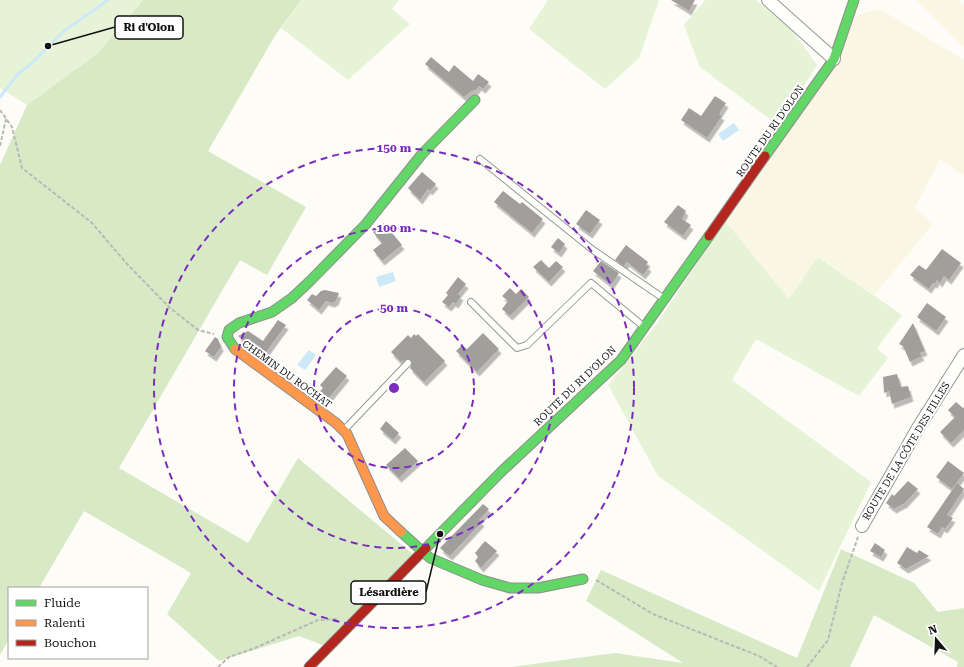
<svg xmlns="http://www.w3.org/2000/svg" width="964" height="667" font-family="'Roboto Serif',serif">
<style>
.farmland{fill:#f9f7e4}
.green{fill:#e7f3d7}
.forest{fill:#d8eac5}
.water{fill:#cde8f7}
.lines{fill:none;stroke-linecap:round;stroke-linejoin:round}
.stream{stroke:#cde8f7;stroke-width:3}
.building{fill:#a19f9c;filter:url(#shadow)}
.lane-casing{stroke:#979795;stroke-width:8}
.street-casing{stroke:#979795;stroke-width:14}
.fast-casing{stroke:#8e8d8b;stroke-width:11}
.slow-casing{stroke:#8e8d8b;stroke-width:11}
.jam-casing{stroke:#8e8d8b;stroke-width:11}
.path{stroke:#b9b9b8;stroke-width:2;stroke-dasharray:4 2;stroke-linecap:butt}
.lane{stroke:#fffffe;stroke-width:6}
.street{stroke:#fffffe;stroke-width:12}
.fast{stroke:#63d668;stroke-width:9}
.slow{stroke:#ff974d;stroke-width:9}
.jam{stroke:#b3261e;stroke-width:9}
.ring{fill:none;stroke:#7b2cbf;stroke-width:2;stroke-dasharray:7 5}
.labels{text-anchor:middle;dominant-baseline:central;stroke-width:4;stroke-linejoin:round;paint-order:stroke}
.street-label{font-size:10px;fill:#111;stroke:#fff}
.centre{fill:#7b2cbf;stroke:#fff;stroke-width:2}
.ring-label{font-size:12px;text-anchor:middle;font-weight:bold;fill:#7b2cbf;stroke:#fff;stroke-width:4;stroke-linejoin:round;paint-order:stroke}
.leader{fill:none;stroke:#111;stroke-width:1.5}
.callout-dot{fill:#111;stroke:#fff;stroke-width:1.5}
.callout{fill:#fff;stroke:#111;stroke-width:1.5}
.callout-label{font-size:11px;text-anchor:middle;font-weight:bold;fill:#111}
</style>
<defs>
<filter id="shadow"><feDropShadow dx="2.5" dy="4.5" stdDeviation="0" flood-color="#0004"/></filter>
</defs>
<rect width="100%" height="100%" fill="#fdfcf7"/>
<path class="farmland" d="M916 0H957L964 4V48Z
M880 9 964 60V176L940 159 915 208 933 224 874 295 819 257 789 299 725 221 857 15Z"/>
<path class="green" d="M0 0H143L98 53 27 105 0 88Z
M301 0H399L392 9 410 24 348 80 281 28Z
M548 0H659L639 58 605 89 529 29Z
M705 0H756L792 30 817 65 781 122 775 123 700 67 684 25Z
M725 221 789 299 818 257 902 315 877 348 888 358 859 396 756 339 732 380 871 482 819 591 658 476 608 385 656 325Z"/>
<path class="forest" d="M143 0H301L276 34 208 151 306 207 267 275 240 260 119 468 248 543 298 458 414 555 325 646 299 636 219 661 167 614 191 573 84 511 39 588H9V639L0 655V165L27 105 98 53Z
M841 549 914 583 938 612 964 608V667H957L958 662 874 615 850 667H511L615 653 683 663 586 601 601 570 797 658Z"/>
<path class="water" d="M734 123 739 130 723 141 718 134Z
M393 272 396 281 379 287 376 277Z
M309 350 316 355 305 370 297 365Z"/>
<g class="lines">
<path class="stream" d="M0 97 17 75 32 63 64 31 108 0"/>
</g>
<path class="building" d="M671 0H695L689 11Z
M431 57 449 72 454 65 473 81 478 74 489 82 483 89 479 86 476 90 472 91 464 97 425 64Z
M715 96 726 103 719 114 722 116 707 138 681 120 689 108 701 116Z
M422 172 436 184 430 191 428 189 420 200 408 188Z
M503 191 520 204 522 202 543 219 532 233 494 202Z
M678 205 686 211 682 219 691 225 683 236 664 222Z
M586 210 600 220 590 234 576 224Z
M384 223 402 245 382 261 373 250 382 243 373 232Z
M558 238 565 244 559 253 551 247Z
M626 245 648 262 646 265 649 267 643 275 627 262 624 266 615 260Z
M942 249 961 263 949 280 944 276 940 283 937 280 935 284 933 283 929 289 910 275 919 265 926 270Z
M541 260 549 268 556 261 563 267 549 282 533 267Z
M601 261 619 273 611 285 593 271Z
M458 277 466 284 458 294 461 296 456 304 453 302 449 307 442 302 448 295 446 293Z
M510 288 516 294 521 289 529 297 510 316 502 309 508 301 502 296Z
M325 290 339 293 336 301 332 303 326 301 319 310 307 300 312 294 316 296 321 291Z
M927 303 946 317 936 331 917 317Z
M278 320 286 325 264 355 238 336 248 331 263 341Z
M913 323 925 351 920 353 922 356 910 362 903 346 899 344Z
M483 333 499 349 477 372 456 351 462 345 467 349Z
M414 334 416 336 418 334 445 361 424 382 410 368 412 364 411 360 400 361 391 352 408 335 411 338Z
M215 337 218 339 221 347 214 357 205 351Z
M336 367 347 376 328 399 319 392 323 388 320 385Z
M897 374 901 387 908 386 911 397 892 404 889 391 884 393 883 377Z
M956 402 963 408 964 407V430L951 443 940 432 955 417 948 410Z
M386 421 399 433 393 440 380 429Z
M405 448 418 461 399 478 386 465Z
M948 461 964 473 952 489 936 477Z
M908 481 918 489 905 503 894 509 886 503 892 494 894 496Z
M957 483 964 489 947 515 953 518 945 529 942 527 938 534 927 527Z
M483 504 489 509 479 520 482 522 450 556 447 554 440 548Z
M485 541 497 551 481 568 475 561 478 557 475 553Z
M875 543 885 550 881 557 870 551Z
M907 547 917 553 919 550 929 556 906 569 897 563Z"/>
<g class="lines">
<g class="lane-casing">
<path id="lane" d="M480 159 593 250 663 298
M471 302 517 348 527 345 591 283 643 326
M345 429 408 363"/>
</g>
<g class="street-casing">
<path id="street" d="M768 0 834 59
M862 526 918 428 964 355"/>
</g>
<g class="fast-casing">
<path id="fast" d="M765 156 834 59 854 0
M235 349 227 337 229 330 239 323 272 312 292 298 310 281 366 224 422 154 475 100
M401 532 430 558 482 580 510 588H538L583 579
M426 548 501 472 621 360 709 236"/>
</g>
<g class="slow-casing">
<path id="slow" d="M235 349 336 423 347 434 384 516 401 532"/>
</g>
<g class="jam-casing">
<path id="jam" d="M709 236 765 156
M309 667 426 548"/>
</g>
<path class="path" d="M0 110 12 127 22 168 91 222 127 264 169 307 198 330 214 334
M0 146 6 119
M596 580 653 614 759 656 777 667
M218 667 229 657 255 648 318 620 338 619
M807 667 828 640 842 583 858 537"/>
<use href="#lane" class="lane"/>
<use href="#street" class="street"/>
<use href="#fast" class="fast"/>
<use href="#slow" class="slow"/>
<use href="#jam" class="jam"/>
</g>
<g class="ring">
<circle cx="394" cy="388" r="80"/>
<circle cx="394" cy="388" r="160"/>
<circle cx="394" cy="388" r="240"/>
</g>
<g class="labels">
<g class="street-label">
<text transform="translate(770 131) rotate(-55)">ROUTE DU RI D'OLON</text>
<text transform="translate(287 374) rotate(36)">CHEMIN DU ROCHAT</text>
<text transform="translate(575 386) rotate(-44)">ROUTE DU RI D'OLON</text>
<text transform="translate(906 451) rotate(-59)">ROUTE DE LA CÔTE DES FILLES</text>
</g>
</g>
<circle cx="394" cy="388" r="6" class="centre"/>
<g class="ring-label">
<text x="394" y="152">150 m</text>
<text x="394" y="232">100 m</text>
<text x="394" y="312">50 m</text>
</g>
<path class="leader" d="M48 46L115 27M440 534L426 592"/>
<g class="callout-dot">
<circle cx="48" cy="46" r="4"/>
<circle cx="440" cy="534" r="4"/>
</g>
<g class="callout">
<rect x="115" y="16" width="68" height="23" rx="4"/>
<rect x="351" y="581" width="75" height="23" rx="4"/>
</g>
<g class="callout-label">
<text x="149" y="31">Ri d'Olon</text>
<text x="389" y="596">Lésardière</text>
</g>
<rect x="8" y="587" width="140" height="72" fill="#ffffff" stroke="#a0a0a0"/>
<rect x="16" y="600" width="20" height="6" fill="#63d668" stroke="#a0a0a0"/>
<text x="44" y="607" font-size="12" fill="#111111">Fluide</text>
<rect x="16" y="620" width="20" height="6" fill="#ff974d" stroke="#a0a0a0"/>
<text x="44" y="627" font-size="12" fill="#111111">Ralenti</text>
<rect x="16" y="640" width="20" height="6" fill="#b3261e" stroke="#a0a0a0"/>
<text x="44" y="647" font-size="12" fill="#111111">Bouchon</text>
<g transform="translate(936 639) rotate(341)" stroke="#ffffff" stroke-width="3" paint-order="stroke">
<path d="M0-3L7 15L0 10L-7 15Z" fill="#111111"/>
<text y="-6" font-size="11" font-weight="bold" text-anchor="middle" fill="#111111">N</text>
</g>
</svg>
